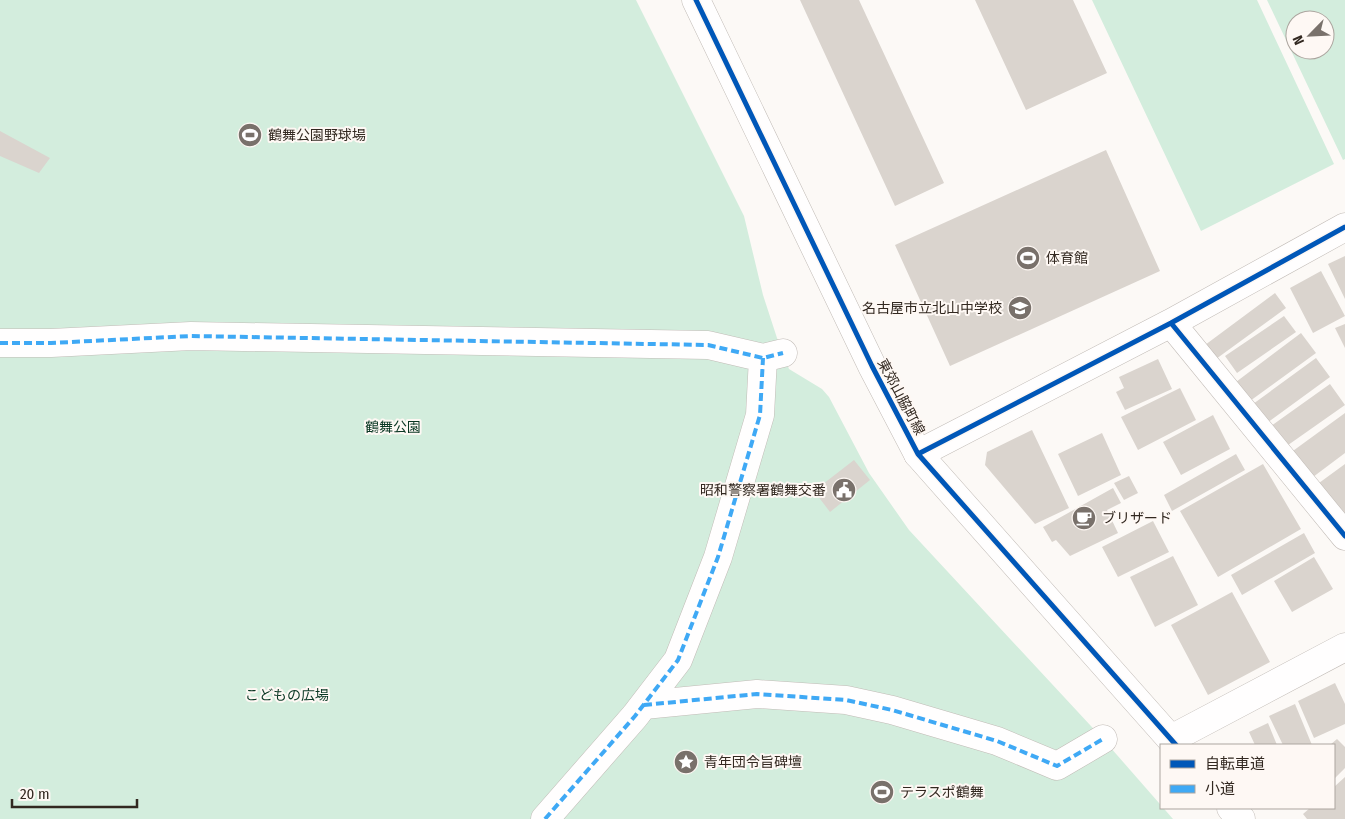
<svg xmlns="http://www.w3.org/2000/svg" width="1345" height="819" font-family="'Fira Sans Condensed','Noto Sans JP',sans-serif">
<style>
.green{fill:#d3eddd;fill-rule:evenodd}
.building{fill:#dad4ce}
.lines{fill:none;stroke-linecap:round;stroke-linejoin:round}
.pedestrian-casing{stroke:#c1bbb6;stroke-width:29}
.minor-casing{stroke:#c1bbb6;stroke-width:29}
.tertiary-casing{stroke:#c1bbb6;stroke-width:29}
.pedestrian{stroke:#fffefe;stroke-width:28}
.minor{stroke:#fffefe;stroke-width:28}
.tertiary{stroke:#fffefe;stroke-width:28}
.quiet{stroke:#3fa9f5;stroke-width:4;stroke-dasharray:8 4;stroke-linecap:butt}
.cycleway-casing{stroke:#fef8f4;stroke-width:8}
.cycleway{stroke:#0057b8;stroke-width:5}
.labels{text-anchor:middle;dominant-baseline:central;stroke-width:4;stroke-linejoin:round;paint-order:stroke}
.poi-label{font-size:14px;fill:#322820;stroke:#fef8f4;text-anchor:start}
.street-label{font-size:14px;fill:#322820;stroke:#fef8f4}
.park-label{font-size:14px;fill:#093723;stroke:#fef8f4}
</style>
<rect width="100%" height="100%" fill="#fcf9f6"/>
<path class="green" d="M0 0H636L744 216 763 295 777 338 789 369 822 389 829 397 869 473 909 530 1103 739 1173 819H0Z
M1092 0H1257L1334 164 1201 231Z
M1267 0H1345V159L1343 160ZM1295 20H1325V50H1295Z"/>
<path class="building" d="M800 0H859L944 183 895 206Z
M975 0H1073L1107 73 1026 110Z
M0 131 50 158 39 173 0 156Z
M1106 150 1160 271 950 366 895 245Z
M1345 256V299L1328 264Z
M1321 271 1345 316 1313 333 1290 288Z
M1275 293 1286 308 1216 359 1205 345Z
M1284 316 1296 332 1237 373 1225 356Z
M1345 324V348L1335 328Z
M1301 333 1316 353 1250 401 1236 382Z
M1316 358 1330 377 1267 423 1253 404Z
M1158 359 1172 389 1125 410 1116 392 1124 388 1119 377Z
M1330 384 1345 405 1281 450 1267 429Z
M1180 388 1196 420 1138 450 1121 417Z
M1345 413V453L1305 483 1286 456Z
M1213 415 1230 449 1181 475 1163 442Z
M1032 430 1069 508 1035 524 985 465 987 452Z
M1102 433 1121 475 1078 496 1058 454Z
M1236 454 1245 470 1172 511 1164 495Z
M854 460 870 480 830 512 814 491Z
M1263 464 1301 529 1218 577 1180 511Z
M1345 464V518L1319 483Z
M1129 476 1138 493 1124 500 1114 483Z
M1113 488 1121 503 1107 510 1118 533 1070 556 1056 540 1052 542 1043 527Z
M1153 521 1169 552 1118 577 1102 547Z
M1304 533 1315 553 1242 595 1231 575Z
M1173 556 1198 605 1155 627 1130 577Z
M1314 557 1333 589 1292 612 1274 581Z
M1232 592 1270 662 1208 695 1171 625Z
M1335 683 1345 704V724L1314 738 1298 701Z
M1295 704 1312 745H1283L1269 716Z
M1268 723 1277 745H1255L1249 732Z
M1337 739 1345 747V768L1334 779V745H1330Z
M1345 777V819H1307L1303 814 1310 808H1334V787Z"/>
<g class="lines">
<g class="pedestrian-casing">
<path id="pedestrian" d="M0 343H51L191 336 708 345 763 358 783 353
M644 705 757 694 846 700 892 710 997 741 1057 766 1103 739
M545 819 635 716 678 660 718 557 760 415 763 358"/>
</g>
<g class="minor-casing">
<path id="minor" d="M1171 323 1345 536
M918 454 1171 323 1345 227
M1171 739 1345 647"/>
</g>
<g class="tertiary-casing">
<path id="tertiary" d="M696 0 872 366 918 454 1176 745
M1231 808 1241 819"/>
</g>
<use href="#pedestrian" class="pedestrian"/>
<use href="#minor" class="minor"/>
<use href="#tertiary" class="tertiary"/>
<path class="quiet" d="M0 343H51L191 336 708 345 763 358 783 353
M644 705 757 694 846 700 892 710 997 741 1057 766 1103 739
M545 819 635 716 678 660 718 557 760 415 763 358"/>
<g class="cycleway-casing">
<path id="cycleway" d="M696 0 872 366 918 454 1176 745
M1171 323 1345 536
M918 454 1171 323 1345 227"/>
</g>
<use href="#cycleway" class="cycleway"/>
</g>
<defs>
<g id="stadium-disc" transform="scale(1.25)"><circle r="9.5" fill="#79716b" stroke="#fef8f4"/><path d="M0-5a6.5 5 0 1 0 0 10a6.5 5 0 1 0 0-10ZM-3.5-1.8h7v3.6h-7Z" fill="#fff"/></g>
<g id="school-disc" transform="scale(1.25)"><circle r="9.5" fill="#79716b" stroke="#fef8f4"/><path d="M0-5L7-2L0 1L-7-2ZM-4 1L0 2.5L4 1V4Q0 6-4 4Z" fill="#fff"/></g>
<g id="civic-disc" transform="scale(1.25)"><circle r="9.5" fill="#79716b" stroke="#fef8f4"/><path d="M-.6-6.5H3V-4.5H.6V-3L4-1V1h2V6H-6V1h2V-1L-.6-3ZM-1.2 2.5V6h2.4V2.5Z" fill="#fff"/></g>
<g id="cafe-disc" transform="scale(1.25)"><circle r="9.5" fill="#79716b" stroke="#fef8f4"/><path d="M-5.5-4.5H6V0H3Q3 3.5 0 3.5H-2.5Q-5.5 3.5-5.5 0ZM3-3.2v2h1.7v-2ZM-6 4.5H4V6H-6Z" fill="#fff"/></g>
<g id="sight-disc" transform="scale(1.25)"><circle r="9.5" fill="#79716b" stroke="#fef8f4"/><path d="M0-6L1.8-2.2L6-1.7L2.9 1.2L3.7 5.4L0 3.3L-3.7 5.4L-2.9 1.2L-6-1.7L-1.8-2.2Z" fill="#fff"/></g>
</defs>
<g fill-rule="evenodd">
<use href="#stadium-disc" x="250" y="135"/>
<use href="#stadium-disc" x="1028" y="258"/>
<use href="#school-disc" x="1020" y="308"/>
<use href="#civic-disc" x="844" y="490"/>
<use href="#cafe-disc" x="1084" y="518"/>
<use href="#sight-disc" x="686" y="762"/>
<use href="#stadium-disc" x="882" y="792"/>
</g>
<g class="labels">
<g class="poi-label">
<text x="268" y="135">鶴舞公園野球場</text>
<text x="1046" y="258">体育館</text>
<text x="1002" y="308" text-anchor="end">名古屋市立北山中学校</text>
<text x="826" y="490" text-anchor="end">昭和警察署鶴舞交番</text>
<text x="1102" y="518">ブリザード</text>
<text x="704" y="762">青年団令旨碑壇</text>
<text x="900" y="792">テラスポ鶴舞</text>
</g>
<g class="street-label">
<text transform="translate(901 397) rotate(62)">東郊山脇町線</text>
</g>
<g class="park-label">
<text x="393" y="427">鶴舞公園</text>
<text x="287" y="695">こどもの広場</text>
</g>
</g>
<rect x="1160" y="744" width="175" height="65" fill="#fef8f4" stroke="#aca59f"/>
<rect x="1170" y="760" width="25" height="8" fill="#0057b8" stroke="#aca59f"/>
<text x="1205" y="769" font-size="15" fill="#322820">自転車道</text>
<rect x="1170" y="785" width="25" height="8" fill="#3fa9f5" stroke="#aca59f"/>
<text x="1205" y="794" font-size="15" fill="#322820">小道</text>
<g transform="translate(1310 35) rotate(246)"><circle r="24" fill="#fef8f4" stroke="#aca59f"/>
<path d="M0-4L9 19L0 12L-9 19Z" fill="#79716b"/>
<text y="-8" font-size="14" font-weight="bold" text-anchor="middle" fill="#322820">N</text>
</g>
<path d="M12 799v8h125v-8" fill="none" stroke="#322820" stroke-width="2.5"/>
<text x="20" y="799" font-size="15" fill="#322820" stroke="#fef8f4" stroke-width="4" paint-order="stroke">20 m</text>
</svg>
